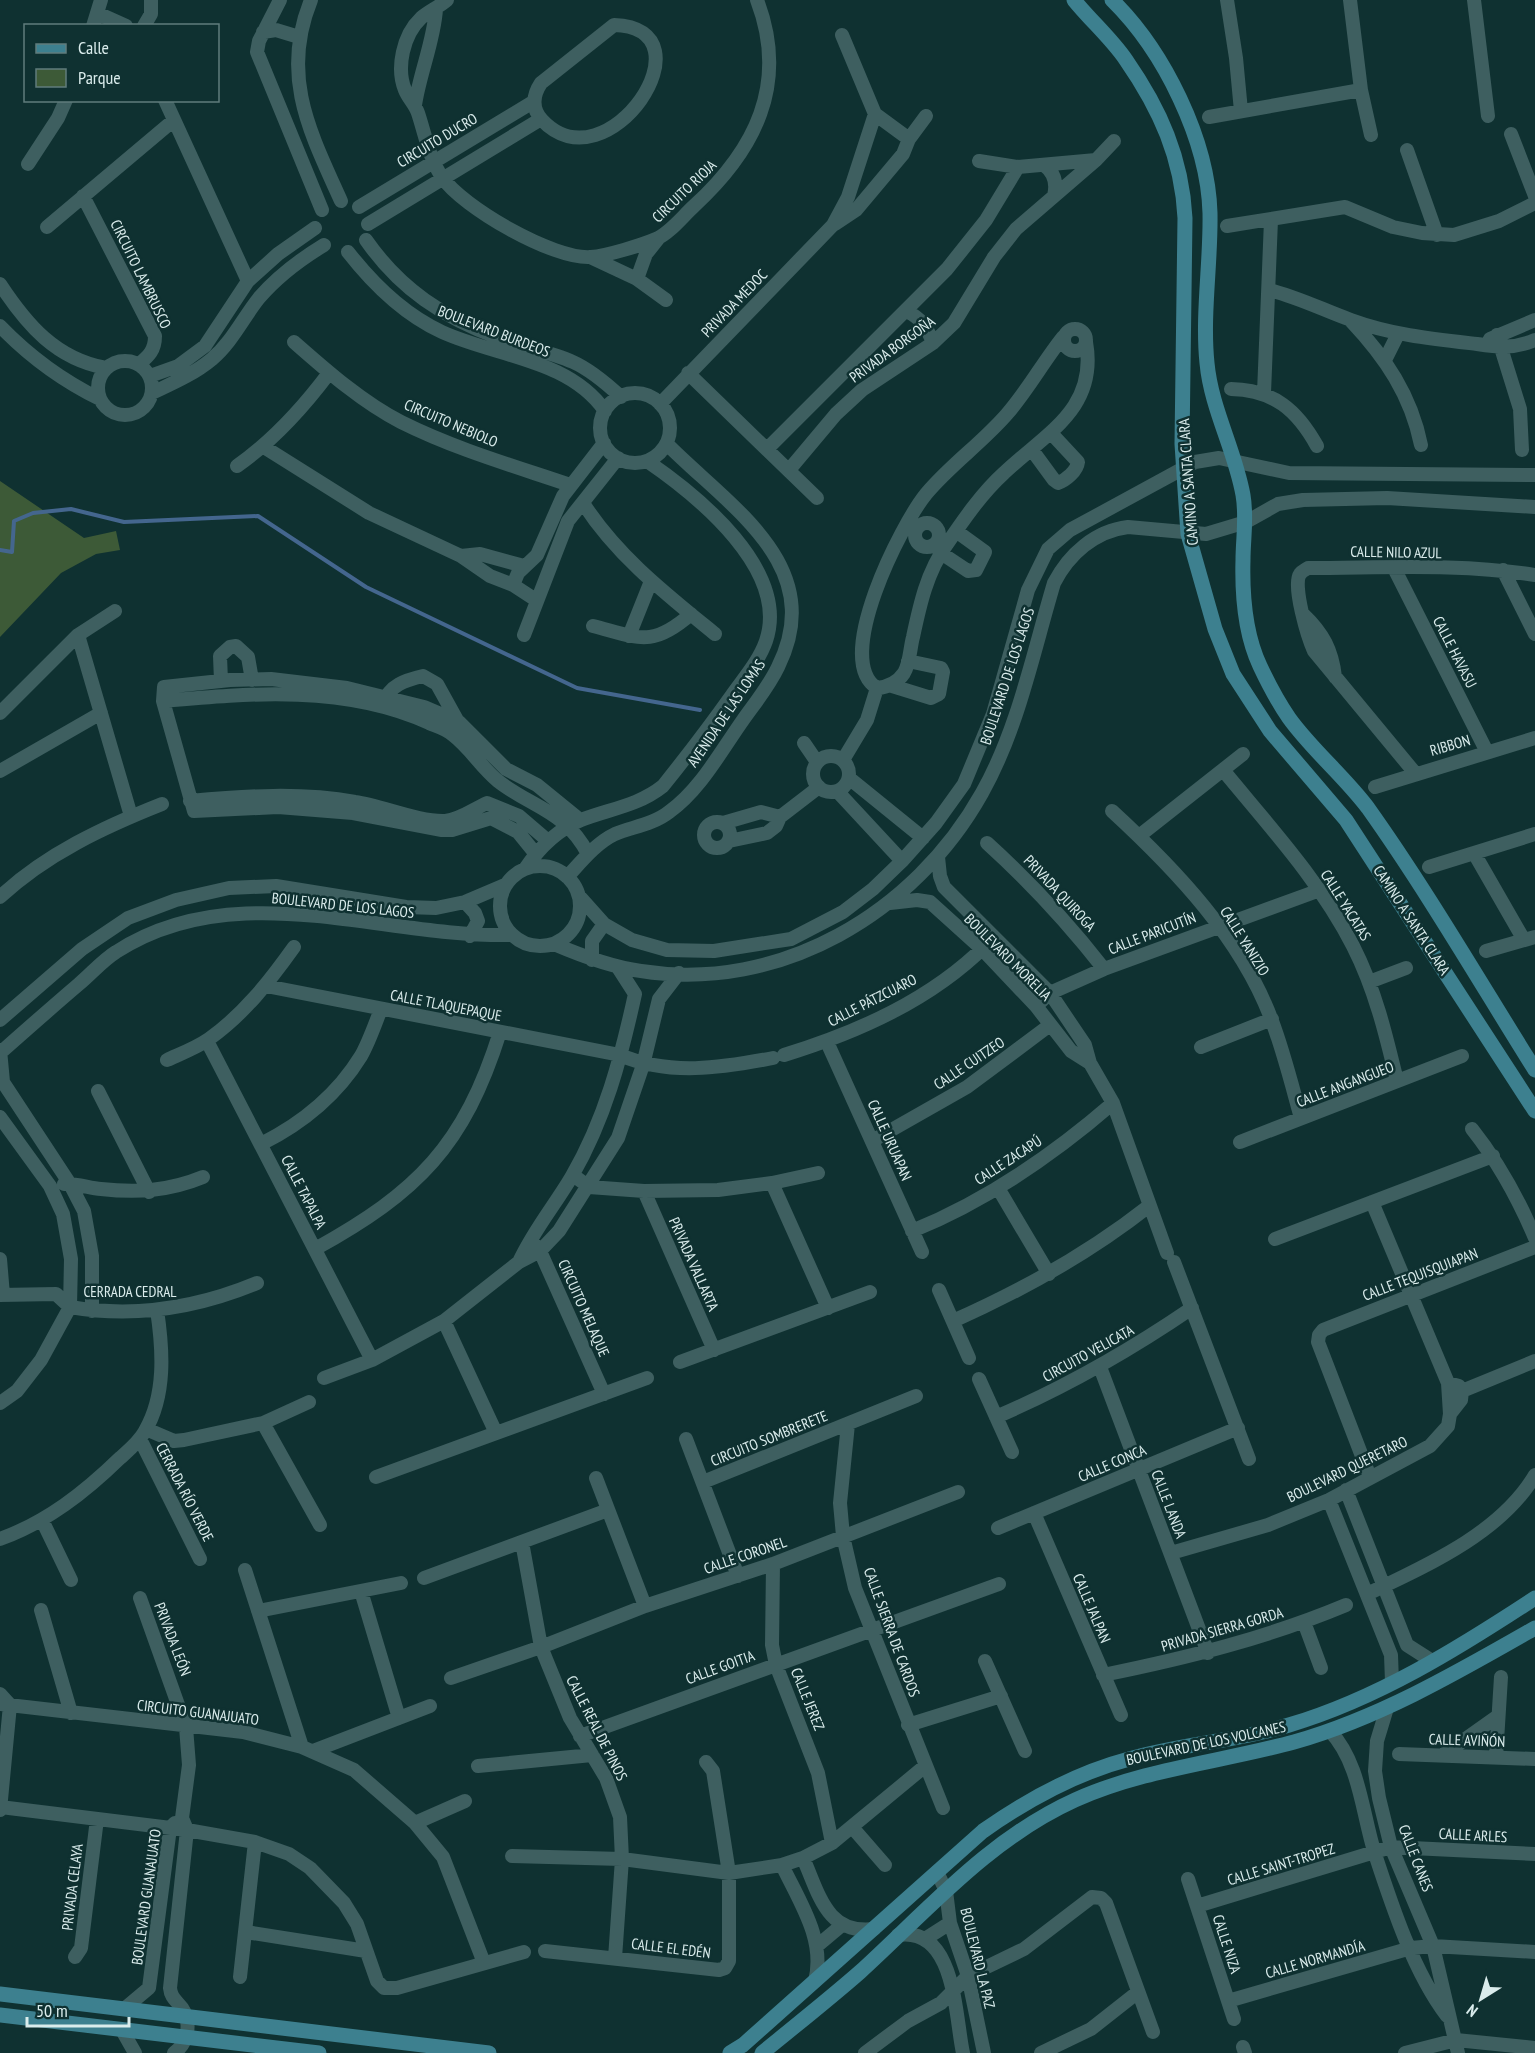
<svg xmlns="http://www.w3.org/2000/svg" width="1535" height="2053" font-family="'PT Sans Narrow',sans-serif">
<style>
.green{fill:#3d5a37}
.lines{fill:none;stroke-linecap:round;stroke-linejoin:round}
.stream{stroke:#44668e;stroke-width:4}
.street{stroke:#3e5f60;stroke-width:14}
.secondary{stroke:#3d808f;stroke-width:15}
.labels{text-anchor:middle;dominant-baseline:central;stroke-width:5;stroke-linejoin:round;paint-order:stroke}
.street-label{font-size:15px;fill:#daecec;stroke:#0f3131}
</style>
<rect width="100%" height="100%" fill="#0f3131"/>
<path class="green" d="M0 481 84 538 116 531 120 550 96 554 61 573 0 637Z"/>
<g class="lines">
<path class="stream" d="M0 550 12 552 14 521 33 513 71 509 124 522 258 516 366 587 577 688 700 710"/>
<path class="street" d="M280 0 259 41 257 52 322 210
M311 0C280 76 310 132 341 201
M447 0C439 7 429 11 421 18 403 35 396 68 405 90 408 98 415 104 418 113 425 134 429 158 442 177 462 207 554 260 591 257 606 256 642 245 656 239 670 233 683 216 694 206 755 150 789 84 757 0
M1227 0 1236 58 1241 111
M1350 0 1361 90 1371 135
M1474 0 1488 116
M97 13 126 26
M614 25C716 28 607 190 542 120 531 108 533 95 541 83Z
M93 26 101 0
M144 26 151 14V0
M263 32 276 30 299 37
M842 35 875 114 909 139
M165 100 248 281
M415 105C420 72 434 41 436 9
M1209 117 1361 90
M1511 134 1535 196
M1407 150 1437 235
M979 161 1018 167 1096 160
M28 164 58 118 66 100
M1044 165C1055 173 1057 184 1054 196
M83 196 155 336C155 350 149 356 139 364
M359 207 533 102
M368 224 541 119
M835 224 856 210 903 154 909 139 926 116
M1227 226 1345 207 1393 227 1422 233 1454 235 1499 221 1535 203
M47 227 174 120
M366 240C400 289 444 318 499 338 523 347 549 351 573 362 591 370 607 384 621 397
M348 252C373 284 405 315 442 332 497 357 569 359 605 411
M590 257 637 279 666 300
M637 279 646 254 658 239
M0 284C27 325 56 359 106 368
M1269 290C1298 297 1323 310 1351 320 1392 335 1433 339 1477 344 1498 347 1514 349 1535 340
M906 311C921 318 927 327 933 343
M1351 321C1385 357 1411 395 1421 445
M0 326C30 357 61 380 100 399
M1064 340a11 11 0 1 1 22 0a11 11 0 1 1-22 0Z
M1497 335 1520 409 1522 450
M1063 337C1043 362 1028 390 1007 414 982 443 950 465 926 494 901 525 832 660 877 688 888 687 898 682 904 673 910 663 910 648 913 637 920 604 927 572 947 544 964 519 982 493 1004 473 1046 433 1098 409 1086 342
M1490 339 1535 320
M294 342C327 371 362 402 401 422 455 449 514 466 570 485
M1385 360 1398 334
M98 388a27 27 0 1 1 54 0a27 27 0 1 1-54 0Z
M688 373 817 498
M150 376 178 366 205 346 248 281 278 254 315 228
M1231 389C1274 390 1297 410 1317 446
M152 393C173 383 194 374 212 359 232 342 243 318 259 298 277 277 301 259 324 245
M1264 393 1271 220
M600 428a35 35 0 1 1 70 0a35 35 0 1 1-70 0Z
M660 404 833 225 848 197 875 114
M264 447 369 513 461 556 490 576 513 585 536 600
M767 449 947 269 986 220 1018 167
M1032 450 1054 480 1058 483C1066 480 1077 471 1078 462L1051 433
M237 466C274 440 302 409 329 373
M789 470 836 414 862 390 933 343 954 323 994 257 1016 229 1096 160 1114 141
M583 503C617 556 666 594 715 634
M915 535a12 12 0 1 1 24 0a12 12 0 1 1-24 0Z
M941 553 968 571 976 570 985 552 956 531
M461 556 480 554 524 566
M1394 568 1487 752
M1503 570 1535 634
M513 585 518 573 537 555 563 496 604 443
M1303 614C1323 633 1332 650 1335 677
M593 626C639 638 652 648 691 614
M78 635 131 816
M524 635 568 521 618 458
M629 636 651 581
M221 681 220 656 230 647 236 646 248 657 252 680
M889 685 931 698 939 694 943 672 941 668 908 661
M163 701C250 693 347 685 429 723 436 726 447 729 453 735 470 748 481 767 498 781 531 807 566 811 588 854
M384 703C389 685 406 680 423 676L437 684 458 722
M0 713 78 635 115 611
M804 743 817 762
M813 774a18 18 0 1 1 36 0a18 18 0 1 1-36 0Z
M843 760 867 720 877 688
M1223 770C1269 826 1320 881 1353 946 1375 989 1386 1035 1397 1081
M0 771 101 713
M1415 773 1314 651C1308 638 1292 585 1300 574 1302 571 1305 570 1308 568 1383 568 1461 563 1535 575
M849 778 923 838
M1375 787 1535 738
M837 791 902 861
M190 801C245 796 301 792 355 802 383 806 418 822 445 821 459 820 474 809 487 803L519 816 547 840
M1112 811C1175 869 1242 939 1272 1021 1284 1053 1292 1086 1301 1118
M704 835a13 13 0 1 1 26 0a13 13 0 1 1-26 0Z
M723 823 761 812 780 817
M1139 836 1243 754
M729 841 767 833 776 826 780 817 819 787
M987 843C1030 882 1068 923 1104 969
M535 853 518 832 491 818 452 830H442L353 813 278 807 194 811 163 701 164 687 230 680 271 679 347 688 424 707 459 722 506 769 537 785 580 820
M1474 853 1524 940
M938 857 940 876 944 887 1050 993 1085 1045 1090 1063 1113 1103 1167 1253
M500 906a40 40 0 1 1 80 0a40 40 0 1 1-80 0Z
M1429 867 1535 834
M525 869C539 848 557 830 581 820 609 809 638 806 663 786 687 756 710 726 732 695 744 678 759 661 766 641 790 570 698 496 647 461
M567 877C581 862 596 843 615 834 632 827 654 824 669 812 700 790 721 751 743 720 755 703 769 686 778 667 829 565 728 506 667 444
M579 896 604 924 632 940 667 950 714 951 791 939 843 912 873 889 902 861 936 823 964 784 993 714 1028 590 1048 549 1070 530 1195 462 1219 458 1289 473 1535 475
M0 897C46 854 104 827 162 804
M465 902 475 913 478 921 470 936
M890 903 917 900 930 902 982 949 1036 1006 1071 1051 1090 1063
M554 944C582 956 611 967 641 971 780 993 915 913 982 793 1018 729 1033 653 1054 583 1069 554 1095 531 1128 527L1206 534 1246 522 1278 504 1303 500 1387 498 1535 507
M1486 951 1535 937
M592 960V941L604 924
M1369 982 1406 968
M266 986 620 1055C669 1076 721 1068 773 1058
M1036 1006 1050 993 1104 969 1320 890
M0 1020 82 949 128 918 176 900 229 888 276 886 406 907 436 908 465 902 505 885
M207 1041 372 1360
M827 1042 922 1252
M1201 1047 1272 1019
M0 1050 3 1082 70 1184 84 1211 92 1256V1311
M0 1053C26 1030 52 1007 79 984 91 974 103 960 116 952 236 874 382 938 512 935
M784 1055C858 1032 931 1000 986 945
M167 1060C180 1054 196 1048 209 1039 244 1014 269 982 294 947
M98 1091 149 1192
M0 1117 50 1186 63 1214 71 1259 70 1307 41 1360 17 1391 0 1403
M1472 1129C1499 1163 1518 1198 1535 1238
M872 1141 967 1087 1050 1025
M1240 1142 1462 1056
M261 1144C301 1124 337 1095 361 1056 369 1042 375 1024 381 1009
M573 1175 589 1187 644 1191 718 1190 772 1183 818 1173
M772 1183 828 1308
M64 1184C76 1183 89 1188 101 1189 137 1193 169 1191 203 1177
M998 1188 1049 1274
M644 1191 714 1350
M1372 1202 1448 1383
M912 1231C986 1201 1053 1155 1113 1103
M1275 1239 1493 1156
M535 1245 540 1251 604 1394
M315 1249C418 1192 464 1146 500 1032
M0 1259 3 1295
M519 1262C533 1231 555 1205 572 1176 605 1119 621 1058 635 994L617 966
M1174 1262 1249 1459
M939 1290 969 1358
M0 1295 56 1294 70 1307
M70 1307C135 1318 197 1308 257 1283
M444 1321 496 1433
M953 1321C1023 1290 1088 1254 1149 1206
M680 1362 870 1292
M1100 1367 1208 1653
M324 1378 372 1360 444 1321 519 1262 540 1251 559 1231 618 1138 643 1065 659 999 679 973
M979 1379 1012 1452
M1462 1391 1535 1361
M996 1417C1066 1387 1129 1351 1192 1308
M263 1423 320 1525
M848 1424 840 1503 843 1536 855 1588 943 1808
M146 1429 174 1441 184 1440 263 1423 309 1402
M140 1439 200 1559
M686 1439 738 1576
M376 1477 647 1378
M1370 1477 1318 1342 1319 1335 1323 1330 1535 1247
M596 1478 645 1606
M703 1482 916 1396
M1346 1490 1407 1645 1432 1661
M1329 1500 1391 1655 1392 1682
M1034 1513 1121 1715
M42 1520 71 1580
M998 1528 1238 1428
M0 1539C47 1522 85 1492 120 1458 129 1450 139 1442 145 1431 166 1395 163 1350 157 1310
M522 1542 541 1647 570 1718 606 1778 620 1817 622 1859 615 1958
M1171 1553 1268 1525 1329 1500 1430 1446 1448 1426 1450 1414 1448 1383 1459 1386 1462 1391 1461 1400 1450 1414
M773 1564 772 1645 776 1665 818 1773 832 1843
M245 1570 302 1747
M424 1578 608 1510
M361 1591 399 1718
M1367 1594C1426 1566 1501 1533 1535 1475
M140 1598 186 1727 189 1765 182 1818 187 1830 170 1988C171 1998 176 2000 182 2008 192 2023 188 2043 174 2053
M41 1610 71 1713
M258 1611 401 1583
M1304 1622 1321 1668
M985 1661 1025 1751
M1103 1675C1187 1658 1267 1638 1346 1605
M451 1678 541 1647 645 1606 773 1564 958 1492
M0 1694 10 1705 0 1810
M0 1704 243 1732 302 1747 354 1770 415 1823 443 1857 484 1963
M1387 1708 1377 1741 1375 1771 1379 1798 1391 1847 1433 1946 1458 2053
M908 1725 1001 1696
M1330 1731C1360 1763 1362 1813 1375 1854 1392 1906 1414 1973 1447 2016
M580 1736 999 1584
M313 1751 430 1706
M1399 1754 1535 1759
M1443 1755 1498 1716
M1496 1757 1501 1677
M478 1766 592 1755
M0 1807 187 1830 255 1842 289 1854 310 1868 344 1903 357 1924 377 1981 384 1988H397L524 1952
M415 1823 465 1801
M852 1827 885 1865
M512 1856 622 1859 729 1873 782 1865 803 1858 832 1843 924 1767
M803 1858C819 1893 826 1935 874 1929
M782 1865C799 1901 826 1940 815 1981
M937 1872 946 1891 950 1923 968 1976 984 2053
M1188 1879 1234 2019
M1197 1906 1391 1847 1535 1854
M246 1932 366 1951
M898 1935C956 1926 955 2017 963 2053
M925 1939 950 1923
M817 1946 842 1925
M545 1951 719 1970 725 1968 729 1961V1873L713 1771 706 1762
M75 1957 81 1948 97 1819
M240 1977 255 1842
M1228 2001 1411 1948 1433 1946 1535 1952
M124 2009 149 1988 170 1828 175 1823
M122 2030 135 2053
M1243 2047 1245 2053
M865 2053 908 2021 941 2003 968 1976 1024 1949 1092 1897 1101 1898 1106 1903 1153 2032
M1041 2053 1091 2029 1138 1992
M1405 2053 1456 2040 1535 2048"/>
<path class="secondary" d="M1074 0C1090 20 1111 38 1126 60 1160 109 1182 158 1185 218L1182 444 1188 534 1215 629 1233 674 1270 731 1346 820 1535 1111
M1112 0C1164 51 1208 140 1210 213 1211 262 1202 314 1207 363 1211 408 1235 450 1243 495 1247 518 1243 538 1243 560 1242 595 1245 634 1260 666 1268 683 1278 702 1289 718 1312 750 1344 776 1368 808 1427 891 1481 984 1535 1070
M0 1994 489 2053
M0 2015 319 2053
M730 2053 743 2045 983 1831C1027 1800 1076 1773 1129 1759 1181 1744 1237 1741 1289 1725 1377 1699 1459 1648 1535 1598
M762 2053C795 2026 828 2000 860 1972 928 1910 989 1839 1075 1800 1144 1769 1221 1762 1294 1742 1379 1718 1458 1672 1535 1628"/>
</g>
<g class="labels">
<g class="street-label">
<text transform="translate(437 140) rotate(-31)">CIRCUITO DUCRO</text>
<text transform="translate(684 191) rotate(-44)">CIRCUITO RIOJA</text>
<text transform="translate(141 274) rotate(64)">CIRCUITO LAMBRUSCO</text>
<text transform="translate(734 303) rotate(-46)">PRIVADA MEDOC</text>
<text transform="translate(494 331) rotate(21)">BOULEVARD BURDEOS</text>
<text transform="translate(892 349) rotate(-36)">PRIVADA BORGOÑA</text>
<text transform="translate(451 423) rotate(23)">CIRCUITO NEBIOLO</text>
<text transform="translate(1188 482) rotate(-94)">CAMINO A SANTA CLARA</text>
<text transform="translate(1396 552) rotate(1)">CALLE NILO AZUL</text>
<text transform="translate(1455 652) rotate(63)">CALLE HAVASU</text>
<text transform="translate(1007 676) rotate(-72)">BOULEVARD DE LOS LAGOS</text>
<text transform="translate(726 713) rotate(-56)">AVENIDA DE LAS LOMAS</text>
<text transform="translate(1450 745) rotate(-16)">RIBBON</text>
<text transform="translate(1060 893) rotate(47)">PRIVADA QUIROGA</text>
<text transform="translate(343 905) rotate(6)">BOULEVARD DE LOS LAGOS</text>
<text transform="translate(1346 905) rotate(58)">CALLE YACATAS</text>
<text transform="translate(1412 920) rotate(57)">CAMINO A SANTA CLARA</text>
<text transform="translate(1152 933) rotate(-21)">CALLE PARICUTÍN</text>
<text transform="translate(1245 941) rotate(58)">CALLE YANIZIO</text>
<text transform="translate(1008 957) rotate(45)">BOULEVARD MORELIA</text>
<text transform="translate(872 1000) rotate(-27)">CALLE PÁTZCUARO</text>
<text transform="translate(446 1005) rotate(11)">CALLE TLAQUEPAQUE</text>
<text transform="translate(969 1063) rotate(-34)">CALLE CUITZEO</text>
<text transform="translate(1345 1084) rotate(-21)">CALLE ANGANGUEO</text>
<text transform="translate(890 1140) rotate(66)">CALLE URUAPAN</text>
<text transform="translate(1008 1160) rotate(-33)">CALLE ZACAPÚ</text>
<text transform="translate(304 1192) rotate(63)">CALLE TAPALPA</text>
<text transform="translate(694 1264) rotate(66)">PRIVADA VALLARTA</text>
<text transform="translate(1420 1274) rotate(-21)">CALLE TEQUISQUIAPAN</text>
<text x="130" y="1291">CERRADA CEDRAL</text>
<text transform="translate(584 1308) rotate(66)">CIRCUITO MELAQUE</text>
<text transform="translate(1088 1353) rotate(-29)">CIRCUITO VELICATA</text>
<text transform="translate(769 1438) rotate(-22)">CIRCUITO SOMBRERETE</text>
<text transform="translate(1112 1463) rotate(-23)">CALLE CONCA</text>
<text transform="translate(1347 1469) rotate(-26)">BOULEVARD QUERETARO</text>
<text transform="translate(185 1492) rotate(63)">CERRADA RÍO VERDE</text>
<text transform="translate(1169 1504) rotate(69)">CALLE LANDA</text>
<text transform="translate(745 1555) rotate(-19)">CALLE CORONEL</text>
<text transform="translate(1092 1608) rotate(67)">CALLE JALPAN</text>
<text transform="translate(1222 1629) rotate(-16)">PRIVADA SIERRA GORDA</text>
<text transform="translate(892 1632) rotate(70)">CALLE SIERRA DE CARDOS</text>
<text transform="translate(173 1639) rotate(69)">PRIVADA LEÓN</text>
<text transform="translate(720 1667) rotate(-20)">CALLE GOITIA</text>
<text transform="translate(808 1699) rotate(68)">CALLE JEREZ</text>
<text transform="translate(198 1712) rotate(7)">CIRCUITO GUANAJUATO</text>
<text transform="translate(597 1728) rotate(63)">CALLE REAL DE PINOS</text>
<text transform="translate(1467 1740) rotate(2)">CALLE AVIÑÓN</text>
<text transform="translate(1206 1743) rotate(-12)">BOULEVARD DE LOS VOLCANES</text>
<text transform="translate(1473 1835) rotate(3)">CALLE ARLES</text>
<text transform="translate(1416 1858) rotate(69)">CALLE CANES</text>
<text transform="translate(1281 1864) rotate(-17)">CALLE SAINT-TROPEZ</text>
<text transform="translate(72 1887) rotate(-83)">PRIVADA CELAYA</text>
<text transform="translate(146 1897) rotate(-82)">BOULEVARD GUANAJUATO</text>
<text transform="translate(1227 1944) rotate(72)">CALLE NIZA</text>
<text transform="translate(671 1948) rotate(7)">CALLE EL EDÉN</text>
<text transform="translate(978 1958) rotate(76)">BOULEVARD LA PAZ</text>
<text transform="translate(1315 1959) rotate(-16)">CALLE NORMANDÍA</text>
</g>
</g>
<rect x="24" y="24" width="195" height="78" fill="#0f3131" stroke="#607c7c" stroke-width="1.5"/>
<rect x="36" y="44" width="30" height="9" fill="#3d808f" stroke="#607c7c" stroke-width="1.5"/>
<text x="78" y="54" font-size="18" fill="#daecec">Calle</text>
<rect x="36" y="69" width="30" height="18" fill="#3d5a37" stroke="#607c7c" stroke-width="1.5"/>
<text x="78" y="84" font-size="18" fill="#daecec">Parque</text>
<g transform="translate(1481 1999) rotate(217)" stroke="#0f3131" stroke-width="4.5" paint-order="stroke">
<path d="M0-4.5L10 22L0 15L-10 22Z" fill="#daecec"/>
<text y="-9" font-size="16" font-weight="bold" text-anchor="middle" fill="#daecec">N</text>
</g>
<path d="M27 2017v9h102v-9" fill="none" stroke="#daecec" stroke-width="3"/>
<text x="36" y="2017" font-size="18" fill="#daecec" stroke="#0f3131" stroke-width="4.5" paint-order="stroke">50 m</text>
</svg>
